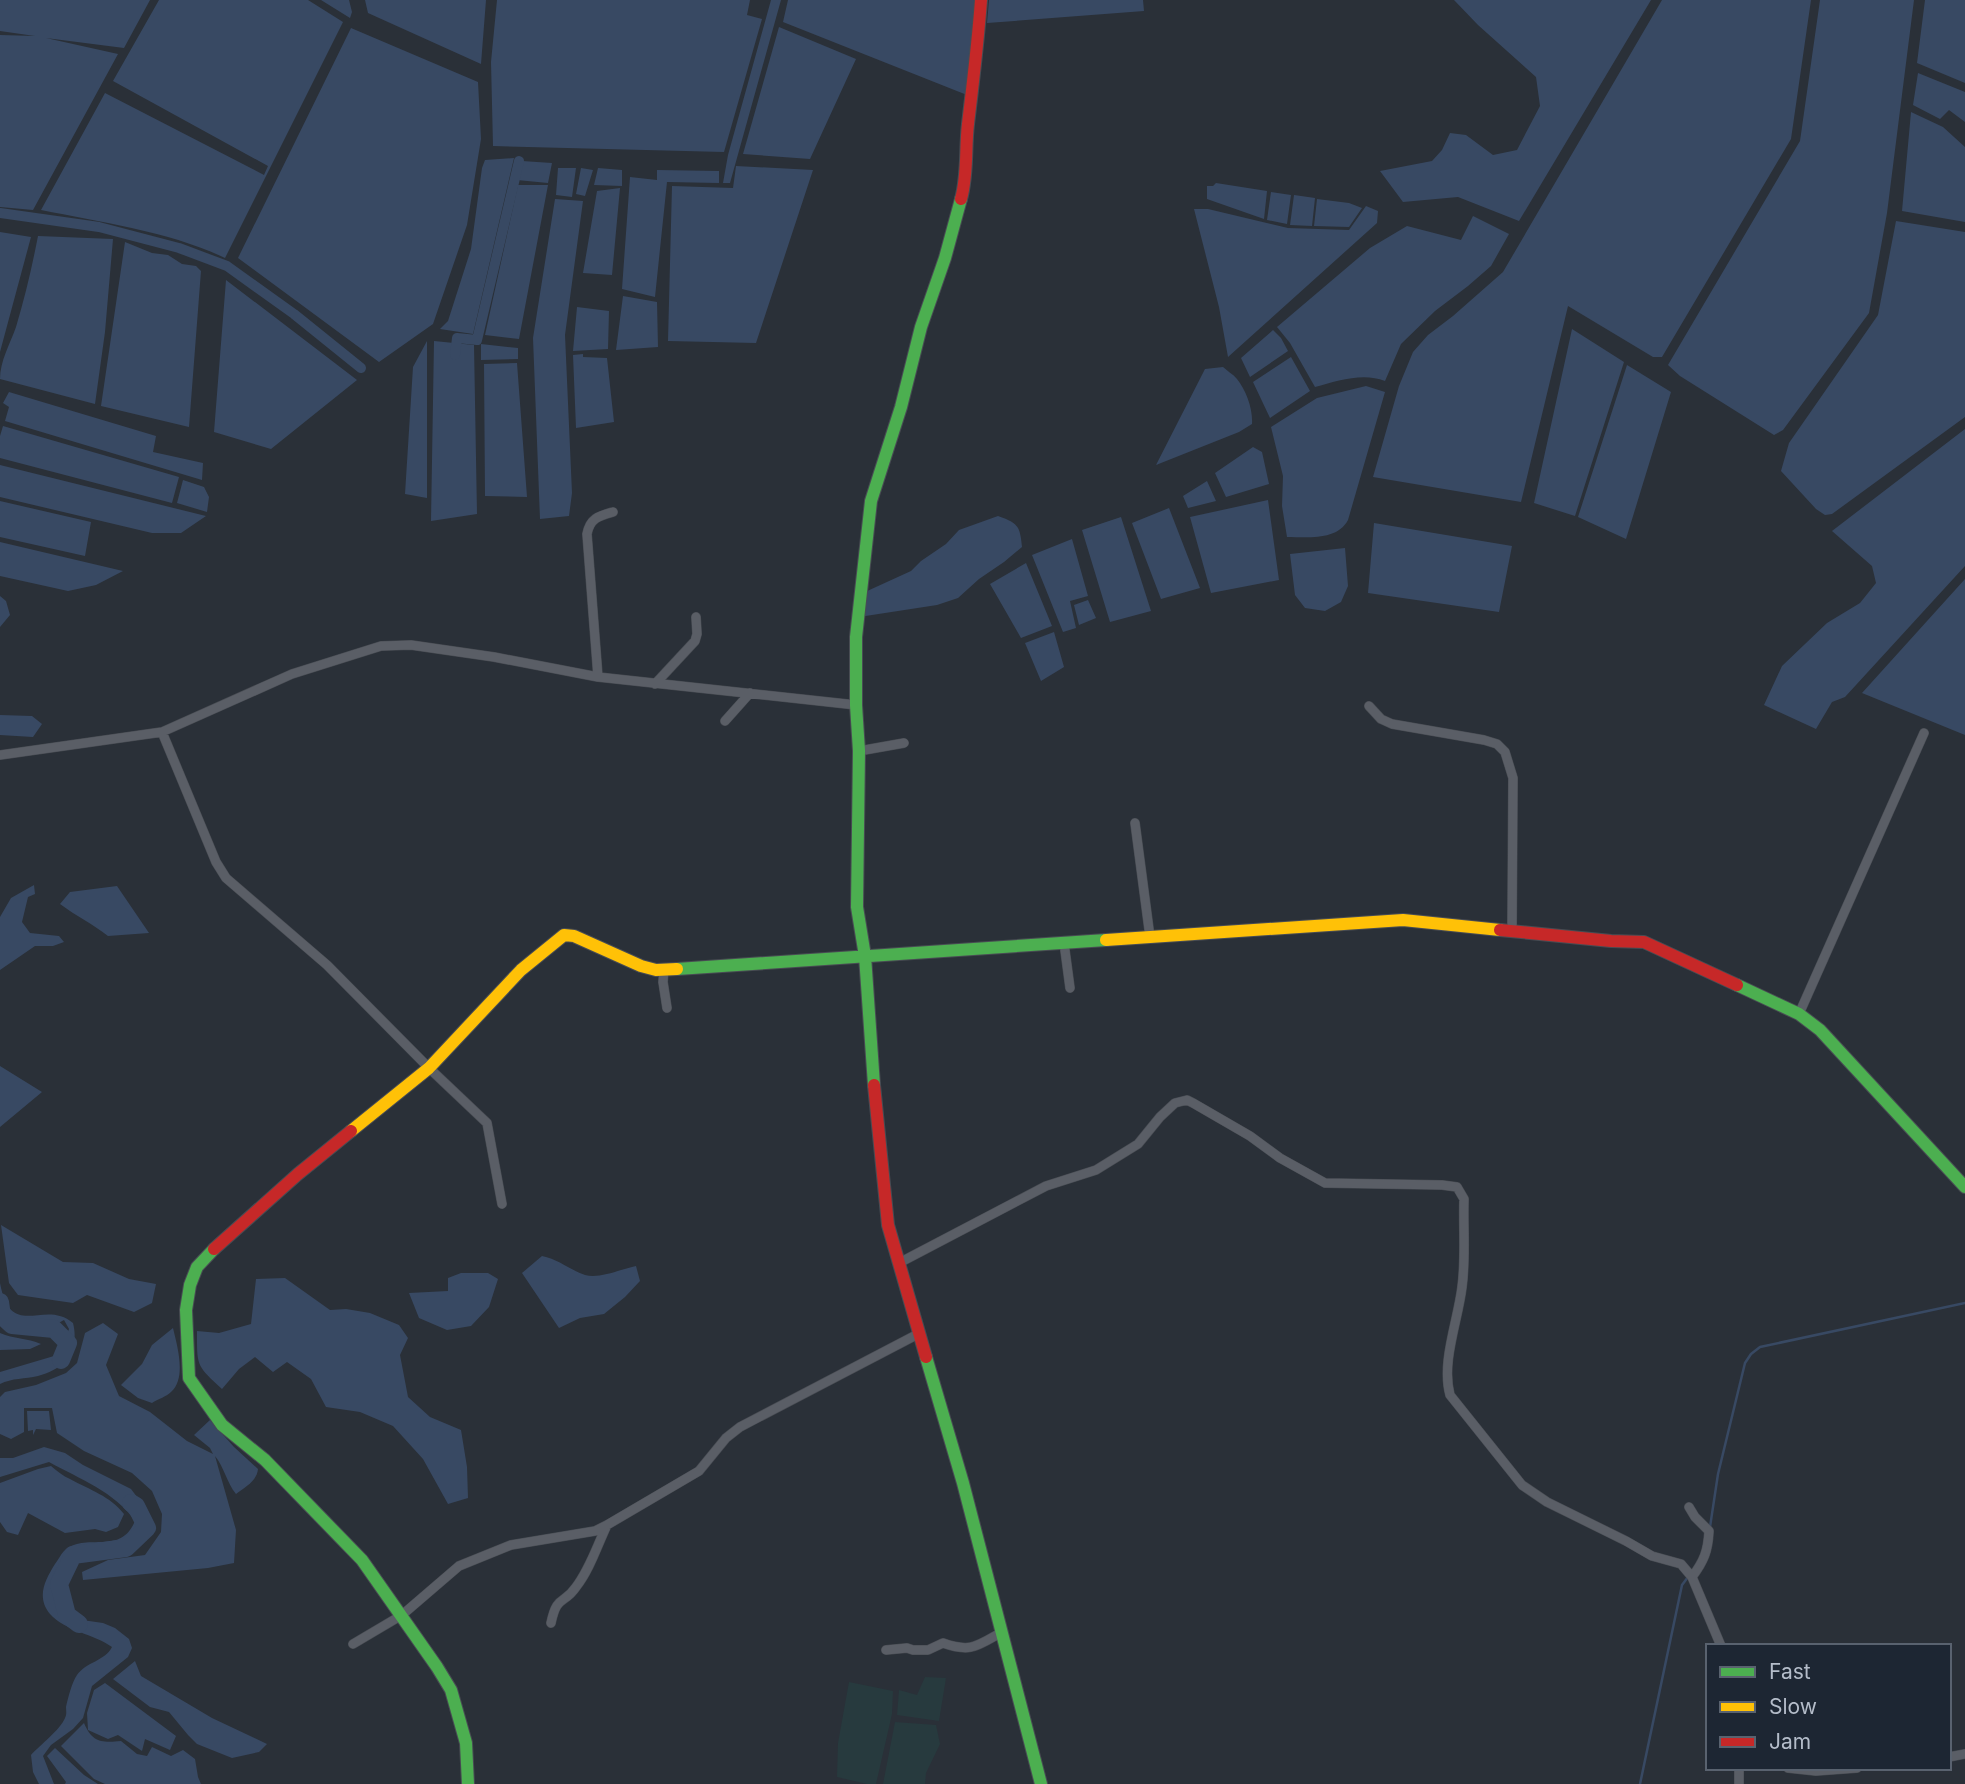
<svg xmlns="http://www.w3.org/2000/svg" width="1965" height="1784" font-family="Inter,sans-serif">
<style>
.green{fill:#273a3e}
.water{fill:#384963}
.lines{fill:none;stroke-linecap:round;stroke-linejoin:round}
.stream{stroke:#384963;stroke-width:2.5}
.canal{stroke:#384963;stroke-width:10}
.river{stroke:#384963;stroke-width:18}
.street-casing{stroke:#484c53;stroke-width:10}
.fast-casing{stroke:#484c53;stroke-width:14}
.slow-casing{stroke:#484c53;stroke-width:14}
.jam-casing{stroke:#484c53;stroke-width:14}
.street{stroke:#5a5e66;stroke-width:9}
.fast{stroke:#4caf50;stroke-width:12}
.slow{stroke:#ffc107;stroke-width:12}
.jam{stroke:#c62828;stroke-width:12}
</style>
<rect width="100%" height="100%" fill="#2a3038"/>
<path class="green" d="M925 1677 946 1678 939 1721 897 1715 899 1690 917 1695Z
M849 1682 893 1691 892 1714 876 1784H867L837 1777 838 1743Z
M895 1722 936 1725 940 1744 926 1773 925 1784H883Z"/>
<path class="water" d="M0 0H150L124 48 46 38 118 54 33 210 0 207V35L35 36 0 31Z
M159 0H308L343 22 225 258C171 232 101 222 41 210L105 93 264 175 268 166 113 81Z
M321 0H349L352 12 350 18Z
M365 0H486L481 64 368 13Z
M497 0H750L747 15 762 19 724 152 493 146 491 62Z
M771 0H781L730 183H723L728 155Z
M788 0H976L967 95 783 22Z
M989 0H1143L1144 11 987 23Z
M1454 0H1651L1519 221 1458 197 1403 202 1380 171 1432 161 1442 150 1450 133 1466 135 1493 155 1517 150 1540 106 1536 77 1478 25Z
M1662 0H1811L1791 139 1662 357H1653L1568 306 1521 502 1373 477 1399 386 1413 352 1428 335 1453 316 1503 272Z
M1820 0H1914L1887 213 1869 313 1783 430 1774 435 1680 376 1668 365 1800 141Z
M1925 0H1965V83L1917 63Z
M779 27 856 59 810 159 743 154Z
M351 28 478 82 481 139 467 225 433 324 379 362 238 258Z
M1918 73 1965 92V122L1949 110 1940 119 1913 105Z
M1911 112 1943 127 1965 147V222L1902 211Z
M514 158 473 334 440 329 448 321 471 249 482 168 485 160Z
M522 161 552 163 548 183 517 180Z
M736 166 813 170 756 343 668 341 672 186 733 188Z
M558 168H576L572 197 556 195Z
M581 168 593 170 585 196 576 194Z
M598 168 622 170V186L594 185Z
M657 170 719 171V183L667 182 655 297 622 289 630 177 657 180Z
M1216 183 1267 191 1264 219 1207 199V186H1213Z
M518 185H548L519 339 485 335Z
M620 188 612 275 583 273 597 191Z
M1271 192 1291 195 1287 224 1267 220Z
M1294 195 1315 198 1312 226 1290 225Z
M555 199 583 201 565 335 572 493 569 516 540 519 533 338Z
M1317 199 1349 203 1362 208 1349 227 1314 226Z
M1366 206 1378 211 1377 223 1228 357 1219 307 1194 209H1208L1288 228 1349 230Z
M1473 216 1509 234 1491 266 1468 286 1435 311 1401 344 1385 381C1363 372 1337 381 1315 387L1290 343 1277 327 1370 248 1407 226 1461 240Z
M1896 221 1965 232V417L1832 514 1825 515 1816 509 1781 471 1789 443 1878 315Z
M0 232 31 237 0 352Z
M38 236 113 239 105 332 95 404 0 379C0 361 10 344 16 327 25 297 32 267 38 236Z
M125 242 152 253 168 255 182 264 196 266 201 271 189 427 101 406Z
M226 280 357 380 271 449 214 432Z
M623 296 657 302 658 347 616 350Z
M577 307 609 311 608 349 573 351Z
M1572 329 1624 362 1575 516 1534 503Z
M1273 330 1281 338 1288 351 1250 377 1241 358Z
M427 341V498L405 494 413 367Z
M434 341 474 345 477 514 431 521Z
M481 344 518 348V359L481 360Z
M583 354V357L607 358 614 422 576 428 573 355Z
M1291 357 1310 391 1270 418 1253 382Z
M517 363 527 497 485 496 484 364Z
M1627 365 1671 392 1626 539 1578 517Z
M1223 367C1227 371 1233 374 1237 379 1246 390 1253 409 1252 424L1239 432 1156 465 1205 369Z
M1366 386 1385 392 1348 520C1337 541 1307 537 1287 537L1282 506 1283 476 1271 427 1317 398Z
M9 392 156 436 153 452 203 463 202 480 5 421 9 407 3 403Z
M3 426 179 477 172 503 0 458V436Z
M1965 429V566L1845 697 1832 702 1816 729 1764 705 1782 666 1827 623 1860 603 1876 583 1872 566 1832 531Z
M1253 447 1262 452 1269 484 1226 497 1215 473Z
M0 465 206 516 181 533H152L0 497Z
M183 480 204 487 209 497 207 512 177 503Z
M1207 481 1216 501 1188 508 1183 496Z
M1268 500 1279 580 1211 593 1190 517Z
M0 501 91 522 85 556 0 537Z
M1169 508 1200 588 1161 599 1132 523Z
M998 516C1018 523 1020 526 1022 547L1004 562 979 579 958 598 937 605 859 617 865 592 911 571 921 561 946 544 959 530Z
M1121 517 1151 611 1110 622 1082 530Z
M1374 523 1512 546 1499 612 1368 593Z
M1072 539 1088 596 1070 601 1076 628 1063 632 1032 555Z
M0 542 123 571 96 585 68 591 0 576Z
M1345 548 1348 586 1341 602 1325 611 1305 608 1295 595 1290 554Z
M1026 563 1052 626 1021 638 990 584Z
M1965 579V735L1862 693Z
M0 596 6 601 10 615 0 627Z
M1088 600 1096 618 1079 625 1074 605Z
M1054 632 1064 667 1041 681 1025 643Z
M0 715 32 716 42 724 33 737 0 735Z
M34 885 35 894 28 897 22 922 30 933 59 936 64 942 53 946H35L0 970V917L11 898Z
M117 886 149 933 108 936C93 924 76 916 60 904L70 892Z
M0 1066 42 1092 0 1127Z
M1 1225 63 1262 93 1263 129 1279 156 1284 152 1303 134 1312 87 1295 73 1303 18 1295 9 1283Z
M542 1256C558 1259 570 1270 585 1275 600 1279 621 1269 636 1266L640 1281 625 1297 604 1314 580 1318 559 1328 522 1273Z
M461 1273H488L498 1279 489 1307 471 1326 447 1330 419 1318 409 1293 448 1291V1278Z
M285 1278 330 1310 346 1309 370 1313 399 1325 408 1338 400 1355 408 1397 430 1417 461 1430 467 1467 468 1498 448 1504 423 1459 393 1426 360 1412 326 1407 311 1379 287 1362 273 1372 255 1357 239 1369 222 1389C196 1365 197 1366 197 1331L219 1333 251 1324 256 1279Z
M0 1283C11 1342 44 1298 73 1323 80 1350 64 1370 38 1376 25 1379 12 1378 0 1384V1372L54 1356 61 1349 69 1329 64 1320 42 1332 31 1333 5 1326 0 1319Z
M103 1323 118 1334 106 1365 119 1396 150 1412 187 1441 213 1454 210 1448 194 1435 210 1420 234 1447 258 1469C257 1481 245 1487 236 1494 227 1483 224 1467 215 1456L236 1530 234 1563 208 1568 83 1580 82 1572 108 1560 145 1555 161 1532 162 1514 152 1491 132 1473 84 1451 57 1433 52 1408H24V1432L11 1439 0 1434V1397L5 1392 36 1385 66 1373 77 1363 85 1333Z
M173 1328C177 1345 187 1378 171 1392 166 1397 158 1399 152 1403L138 1398 121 1385 142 1364 152 1345Z
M0 1333C14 1339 27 1338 41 1344L30 1349 0 1350Z
M27 1411H49L51 1430 36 1429 33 1435V1430L28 1431Z
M44 1447 65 1453 83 1465 131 1489 143 1505 147 1516C141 1527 134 1541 122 1546 111 1551 95 1547 83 1551 62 1557 53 1579 54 1599L70 1609 82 1620 103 1623 115 1628 129 1639 132 1648 128 1657 92 1686 83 1718 73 1729 51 1745 43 1756 54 1784H39L33 1772 31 1755C40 1745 60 1730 65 1718 67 1714 66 1711 66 1707 68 1698 72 1682 77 1675 86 1662 105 1661 112 1647 94 1634 65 1631 50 1614 36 1597 45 1580 55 1564 58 1560 61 1554 64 1551 86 1531 120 1557 135 1521 115 1492 80 1479 49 1462L0 1477V1458H13Z
M51 1466C57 1471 63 1476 70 1479 90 1490 110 1496 124 1514L118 1527 106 1532 95 1529 65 1533 28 1513 18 1535 7 1532 0 1522V1483L38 1469Z
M135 1661 141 1676 212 1718 267 1744 259 1752 232 1758 197 1744 188 1735 169 1712 150 1707 113 1679Z
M105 1683 176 1736 170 1750 145 1739 142 1751 118 1735 108 1739 88 1730 87 1713 94 1690Z
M84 1723C92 1742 101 1743 121 1741L137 1754 147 1756 152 1747 171 1756 183 1750 195 1759 198 1777 201 1784H105L94 1779 61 1746Z
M55 1748 84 1775 98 1784H65L66 1782 47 1756Z"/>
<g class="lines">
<path class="stream" d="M1710 1527 1718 1474 1745 1363 1751 1354 1760 1347 1965 1303
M1640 1784 1682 1585 1688 1577"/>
<path class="canal" d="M0 213 99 227 179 248 227 266 294 314 361 368
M455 355 457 338 477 340 519 161"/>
<path class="river" d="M0 1302 2 1316 12 1325 54 1329 68 1343 61 1360
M79 1624 67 1615 59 1584 73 1555 126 1548 147 1528 136 1506 131 1503"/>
<g class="street-casing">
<path id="street" d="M598 677 587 534C590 518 599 516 613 512
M655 684 695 641 697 634 696 617
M1369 706 1381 719 1392 724 1484 740 1497 744 1505 752 1513 778 1512 931
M725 721 750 693
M162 732 216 862 226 878 327 965 429 1068 487 1123 502 1204
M859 751 904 743
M0 755 162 732 292 674 381 646 411 645 494 657 598 677 856 705
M1135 823 1150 937
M1064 943 1070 988
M664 969 663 982 667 1008
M1799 1014 1924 733
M899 1263 1046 1186 1096 1170 1138 1144 1160 1117 1175 1103 1187 1100 1193 1103 1250 1136 1280 1158 1325 1183 1442 1185 1457 1187 1464 1199C1463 1228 1466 1258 1462 1287 1458 1321 1441 1362 1450 1395L1522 1485 1547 1502 1626 1541 1652 1556 1681 1564 1692 1577 1721 1646
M1689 1507 1695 1517 1709 1531C1708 1551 1704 1561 1692 1577
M551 1623C557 1594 564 1605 576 1587 590 1569 597 1546 607 1525
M353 1644 402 1615 459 1566 511 1545 595 1531 607 1525 699 1471 726 1438 740 1427 920 1333
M886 1650 907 1648 913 1650H928L943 1643C971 1653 977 1646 1002 1632
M1949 1757 1965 1754
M1788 1768 1816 1771 1857 1768
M1739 1784V1768"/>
</g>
<g class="fast-casing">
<path id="fast" d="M677 969 1106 940
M1737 985 1799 1014 1820 1030 1965 1187
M874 1085 865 956 857 907 859 751 856 705V637L871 501 901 407 921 327 945 258 961 199
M214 1249 197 1267 190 1285 186 1310 189 1378 222 1425 265 1460 362 1560 437 1667 451 1690 466 1743 468 1784
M926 1357 963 1483 1041 1784"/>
</g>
<g class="slow-casing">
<path id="slow" d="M1106 940 1403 920 1500 930
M351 1131 429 1068 521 970 564 935 574 936 641 966 656 970 677 969"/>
</g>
<g class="jam-casing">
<path id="jam" d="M961 199C968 174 965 149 968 124 973 82 978 42 981 0
M1500 930 1611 941 1644 942 1737 985
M874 1085 888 1225 926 1357
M214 1249 298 1174 351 1131"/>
</g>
<use href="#street" class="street"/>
<use href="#fast" class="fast"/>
<use href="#slow" class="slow"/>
<use href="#jam" class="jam"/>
</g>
<rect x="1706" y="1644" width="245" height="126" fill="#1d2633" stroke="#59626f" stroke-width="2"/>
<rect x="1720" y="1667" width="35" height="10" fill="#4caf50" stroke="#59626f" stroke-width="2"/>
<text x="1769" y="1679" font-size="21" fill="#b4bcc9">Fast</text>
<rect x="1720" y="1702" width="35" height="10" fill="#ffc107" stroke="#59626f" stroke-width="2"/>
<text x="1769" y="1714" font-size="21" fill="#b4bcc9">Slow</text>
<rect x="1720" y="1737" width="35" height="10" fill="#c62828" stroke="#59626f" stroke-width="2"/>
<text x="1769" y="1749" font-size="21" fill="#b4bcc9">Jam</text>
</svg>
